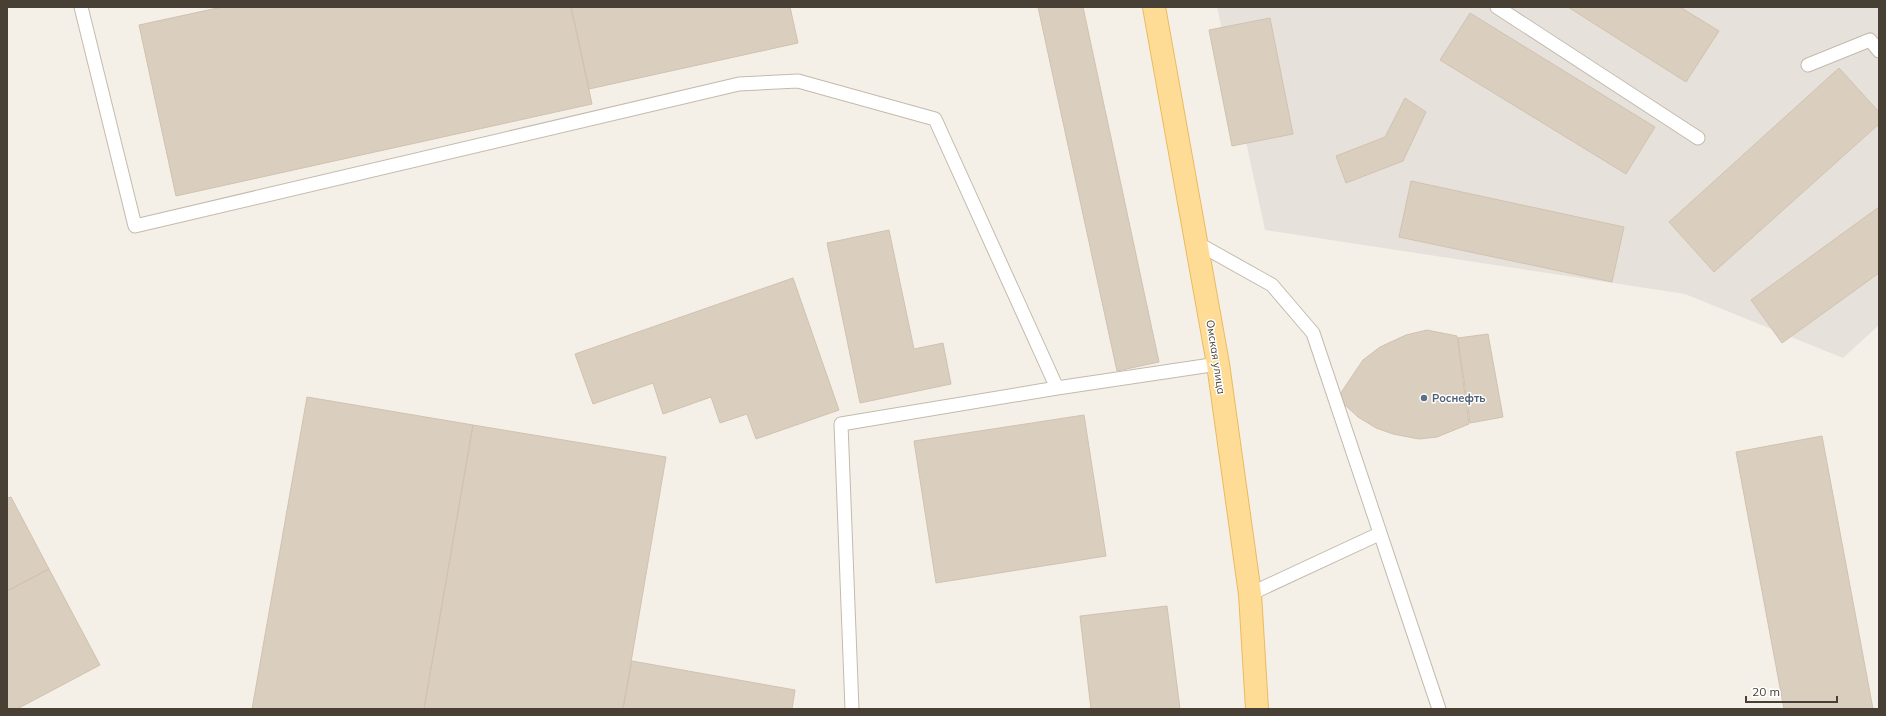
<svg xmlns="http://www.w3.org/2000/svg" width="1886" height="716" font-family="Mulish,sans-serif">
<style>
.industrial{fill:#e7e1dc}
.building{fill:#dacebf;stroke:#d2c2af}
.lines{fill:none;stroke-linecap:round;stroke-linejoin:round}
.service-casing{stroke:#c4baac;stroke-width:15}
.primary-casing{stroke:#ebba5f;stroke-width:24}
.service{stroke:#fff;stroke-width:13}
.primary{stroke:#ffdc96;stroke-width:22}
.service-dot{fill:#5c6f8a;stroke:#fff;stroke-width:1.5}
.labels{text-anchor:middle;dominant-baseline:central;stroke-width:3;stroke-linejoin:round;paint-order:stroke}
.street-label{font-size:11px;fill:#484035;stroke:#fff}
.service-label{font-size:11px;font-weight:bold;fill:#4e5e75;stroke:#fff;text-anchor:start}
</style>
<rect width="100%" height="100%" fill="#f4f0e7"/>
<path class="industrial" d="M1217 7H1879V325L1843 358 1685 294 1265 230Z"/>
<path class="building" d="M222 7H571L592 104 176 196 139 25Z
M571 7H790L798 43 589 89Z
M1038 7H1083L1159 362 1117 371Z
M1568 7H1680L1719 31 1686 82Z
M1470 13 1655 127 1626 174 1440 60Z
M1270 18 1293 134 1232 146 1209 30Z
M1839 68 1879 112V124L1714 272 1669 222Z
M1405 98 1426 112 1403 161 1346 183 1336 156 1385 137Z
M1411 181 1624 227 1612 282 1399 237Z
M1879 207V273L1782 343 1751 300Z
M889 230 914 349 943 343 951 384 860 403 827 243Z
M793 278 839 410 756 439 747 414 720 423 711 397 663 414 653 383 593 404 575 354Z
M1427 330 1457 336 1469 424 1437 437 1419 439 1393 434 1376 428 1358 417 1344 404 1341 400 1342 391 1363 360 1380 347 1406 335Z
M1488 334 1503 417 1470 423 1458 338Z
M307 397 473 425 424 709H252Z
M1084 415 1106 556 936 583 914 441Z
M473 425 666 457 623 709H424Z
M1822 436 1873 709H1784L1736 452Z
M11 497 49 569 7 591V498Z
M49 569 100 665 17 709H7V591Z
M1167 606 1180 709H1091L1080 616Z
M632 661 795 690 792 709H623Z"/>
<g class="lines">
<g class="service-casing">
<path id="service" d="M81 7 135 226 739 84 798 81 935 119 1057 388
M1497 7 1698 138
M1808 65 1870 40 1879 51
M1197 243 1272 285 1313 333 1439 709
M1250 594 1379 534
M852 709 841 424 1057 388 1218 364"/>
</g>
<g class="primary-casing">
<path id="primary" d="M1154 7 1218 364 1250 594 1257 709"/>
</g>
<use href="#service" class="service"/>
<use href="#primary" class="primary"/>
</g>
<circle class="service-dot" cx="1424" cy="398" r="4"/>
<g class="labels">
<g class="street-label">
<text transform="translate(1216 357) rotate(81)">Омская улица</text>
</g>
<g class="service-label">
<text x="1432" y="398">Роснефть</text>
</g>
</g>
<rect width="1886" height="716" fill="none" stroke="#484035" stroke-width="16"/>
<path d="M1746 696v6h91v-6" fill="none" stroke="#484035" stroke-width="2"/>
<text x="1752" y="696" font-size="12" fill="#484035" stroke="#ffffff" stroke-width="3" paint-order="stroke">20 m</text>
</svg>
